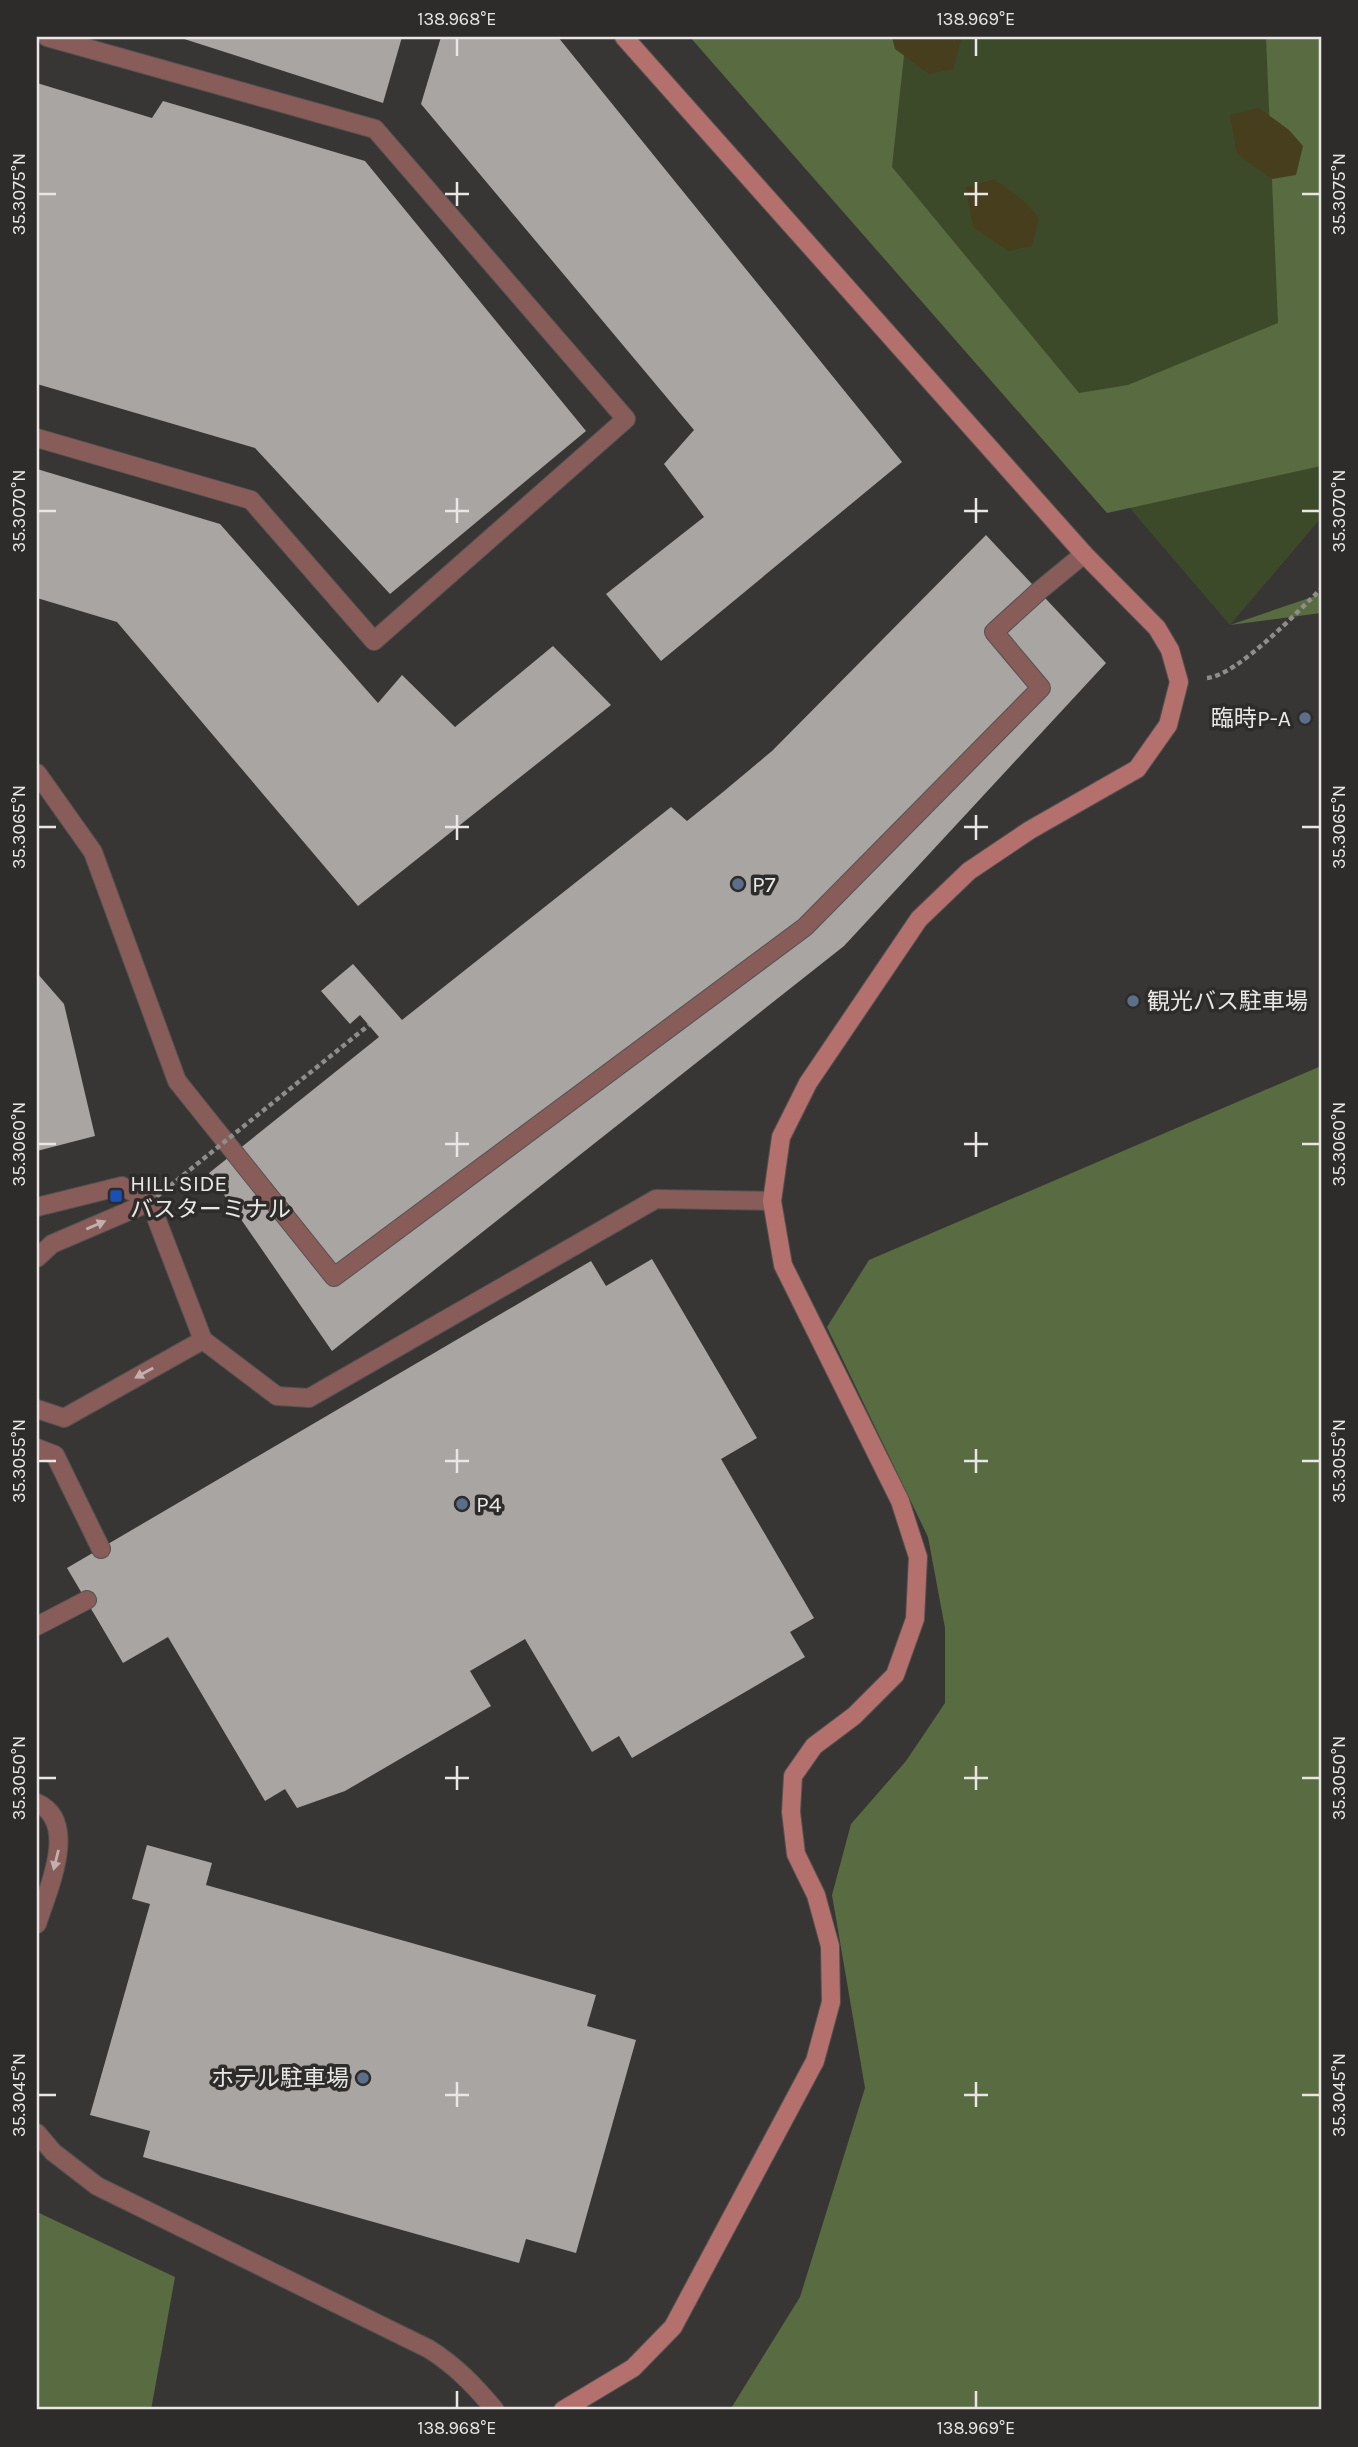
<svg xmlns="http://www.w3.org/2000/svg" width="1358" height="2447" font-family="Karla,'Noto Sans JP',sans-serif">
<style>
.green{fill:#3d4a2a}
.forest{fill:#596b40}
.sand{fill:#463e1d}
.building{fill:#a8a5a3}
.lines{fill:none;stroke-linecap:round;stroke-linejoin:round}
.lane-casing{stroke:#545250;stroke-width:20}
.street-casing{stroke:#545250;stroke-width:20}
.secondary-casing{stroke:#545250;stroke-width:20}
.path{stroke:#8f8d8b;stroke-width:4.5;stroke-dasharray:5 3.5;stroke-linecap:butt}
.lane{stroke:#885c59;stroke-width:18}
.street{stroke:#885c59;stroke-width:18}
.secondary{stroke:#b4706c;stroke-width:18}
.path-bridge{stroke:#8f8d8b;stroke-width:4.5;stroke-dasharray:5 3.5;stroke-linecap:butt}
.oneway{fill:#c2afae}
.ticks{fill:none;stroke:#e9e7e6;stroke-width:2.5}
.service-dot{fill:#5c6f8a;stroke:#2e2c2a;stroke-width:2.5}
.transit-dot{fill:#1a4fb4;stroke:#2e2c2a;stroke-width:2.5}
.labels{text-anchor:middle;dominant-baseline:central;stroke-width:7;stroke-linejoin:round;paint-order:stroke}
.poi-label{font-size:23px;fill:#e9e7e6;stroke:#2e2c2a;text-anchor:start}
.neatline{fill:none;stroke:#e9e7e6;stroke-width:2.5}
.ticks-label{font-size:18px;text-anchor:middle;fill:#e9e7e6}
</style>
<rect width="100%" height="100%" fill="#383634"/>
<path class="green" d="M726 37H1321V518L1230 625Z"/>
<path class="forest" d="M690 37H906L892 167 1079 393 1128 385 1278 323 1266 37H1321V466L1107 513Z
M1321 594V613L1230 625Z
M1321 1066V2410H730L800 2297 865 2088 832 1895 851 1824 906 1761 945 1703V1628L928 1537 827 1327 869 1260Z
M37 2212 175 2277 151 2410H37Z"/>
<path class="sand" d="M892 37H957L961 40 953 69 929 74 895 49Z
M1259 108 1289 130 1303 146 1296 175 1272 179 1237 154 1230 115Z
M994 179 1025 202 1039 218 1032 246 1008 251 973 227 966 187Z"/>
<path class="building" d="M178 37H402L383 103Z
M441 37H558L902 462 661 661 606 594 704 517 664 464 694 430 421 104Z
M37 83 152 118 163 101 365 161 586 431 390 594 255 448 37 384Z
M37 469 220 524 378 703 402 675 455 727 553 646 611 705 358 906 117 622 37 598Z
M986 535 1106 663 844 946 332 1351 209 1173 379 1037 360 1015 350 1024 321 991 353 964 402 1020 671 807 687 821 723 792 772 751Z
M37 973 64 1004 95 1136 37 1151Z
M652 1259 757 1438 721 1459 814 1618 790 1632 805 1657 632 1758 619 1736 592 1752 525 1639 470 1671 491 1706 345 1791 297 1808 285 1789 265 1801 168 1637 123 1663 67 1568 591 1261 606 1286Z
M147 1845 212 1863 206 1885 596 1995 587 2026 636 2040 576 2253 526 2239 519 2263 143 2157 150 2131 90 2115 150 1904 132 1899Z"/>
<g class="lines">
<g class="lane-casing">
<path id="lane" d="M37 773 93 852 177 1081 334 1277 805 927 1041 688 994 632 1039 591 1084 554
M37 1258 52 1244 150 1202 203 1340 277 1396 309 1398 656 1199 772 1201
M37 1409 64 1418 203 1340
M37 1803C80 1822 47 1892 37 1924
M37 2133 53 2152 97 2186 429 2349C456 2366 475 2386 495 2410"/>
</g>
<g class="street-casing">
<path id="street" d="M37 438 251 500 374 641 626 419 375 129 47 37
M37 1207 122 1186 150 1202
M37 1448 55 1455 101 1549
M37 1626 87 1600"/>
</g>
<g class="secondary-casing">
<path id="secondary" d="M563 2410 633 2368 673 2327 815 2061 831 2002 830 1946 816 1895 796 1854 791 1812 793 1776 814 1746 854 1716 895 1675 915 1619 918 1557 900 1501 783 1265 772 1201 781 1137 808 1083 919 919 969 871 1030 830 1137 769 1168 725 1179 682 1170 650 1157 628 1084 554 624 37"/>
</g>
<path class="path" d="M1207 678C1238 675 1297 612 1321 589"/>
<use href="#lane" class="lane"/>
<use href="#street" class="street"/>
<use href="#secondary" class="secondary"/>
<path class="path-bridge" d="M150 1202 369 1025"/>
</g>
<defs><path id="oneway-solid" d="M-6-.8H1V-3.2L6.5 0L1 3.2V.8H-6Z" transform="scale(1.75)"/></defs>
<g class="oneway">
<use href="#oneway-solid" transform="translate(96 1225) rotate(-23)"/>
<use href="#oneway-solid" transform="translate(144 1373) rotate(151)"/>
<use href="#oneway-solid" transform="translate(56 1860) rotate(104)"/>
</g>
<path class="ticks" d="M457 38V56M976 38V56M457 182V206M976 182V206M38 194H56M445 194H469M964 194H988M1302 194H1320M457 498V523M976 498V523M38 511H56M445 511H469M964 511H988M1302 511H1320M457 815V840M976 815V840M38 827H56M445 827H469M964 827H988M1302 827H1320M457 1132V1157M976 1132V1157M38 1144H56M445 1144H469M964 1144H988M1302 1144H1320M457 1449V1473M976 1449V1473M38 1461H56M445 1461H469M964 1461H988M1302 1461H1320M457 1766V1790M976 1766V1790M38 1778H56M445 1778H469M964 1778H988M1302 1778H1320M457 2082V2107M976 2082V2107M38 2095H56M445 2095H469M964 2095H988M1302 2095H1320M457 2391V2408M976 2391V2408"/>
<g class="service-dot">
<circle cx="1305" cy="718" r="7"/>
<circle cx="738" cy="884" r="7"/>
<circle cx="1133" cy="1001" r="7"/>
<circle cx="462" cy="1504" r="7"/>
<circle cx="363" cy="2078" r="7"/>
</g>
<rect class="transit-dot" x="109" y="1189" width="14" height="14" rx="3.5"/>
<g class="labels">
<g class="poi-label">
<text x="1291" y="718" text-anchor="end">臨時P-A</text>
<text x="752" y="884">P7</text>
<text x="1147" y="1001">観光バス駐車場</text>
<text x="130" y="1183">HILL SIDE<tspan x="130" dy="26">バスターミナル</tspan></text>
<text x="476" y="1504">P4</text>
<text x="349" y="2078" text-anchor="end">ホテル駐車場</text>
</g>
</g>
<rect width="1358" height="2447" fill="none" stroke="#2e2c2a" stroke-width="77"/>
<rect x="38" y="38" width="1282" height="2370" class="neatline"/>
<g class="ticks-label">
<text x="457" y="25">138.968°E</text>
<text x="976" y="25">138.969°E</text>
<text transform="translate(19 194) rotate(-90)" y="6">35.3075°N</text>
<text transform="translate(1339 194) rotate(-90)" y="6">35.3075°N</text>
<text transform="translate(19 511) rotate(-90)" y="6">35.3070°N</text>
<text transform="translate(1339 511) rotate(-90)" y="6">35.3070°N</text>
<text transform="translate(19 827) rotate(-90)" y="6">35.3065°N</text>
<text transform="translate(1339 827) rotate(-90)" y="6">35.3065°N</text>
<text transform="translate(19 1144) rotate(-90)" y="6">35.3060°N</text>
<text transform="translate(1339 1144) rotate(-90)" y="6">35.3060°N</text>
<text transform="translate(19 1461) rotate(-90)" y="6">35.3055°N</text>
<text transform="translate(1339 1461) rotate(-90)" y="6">35.3055°N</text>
<text transform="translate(19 1778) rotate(-90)" y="6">35.3050°N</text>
<text transform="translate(1339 1778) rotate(-90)" y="6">35.3050°N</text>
<text transform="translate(19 2095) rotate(-90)" y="6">35.3045°N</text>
<text transform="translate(1339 2095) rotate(-90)" y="6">35.3045°N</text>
<text x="457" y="2434">138.968°E</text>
<text x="976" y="2434">138.969°E</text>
</g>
</svg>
